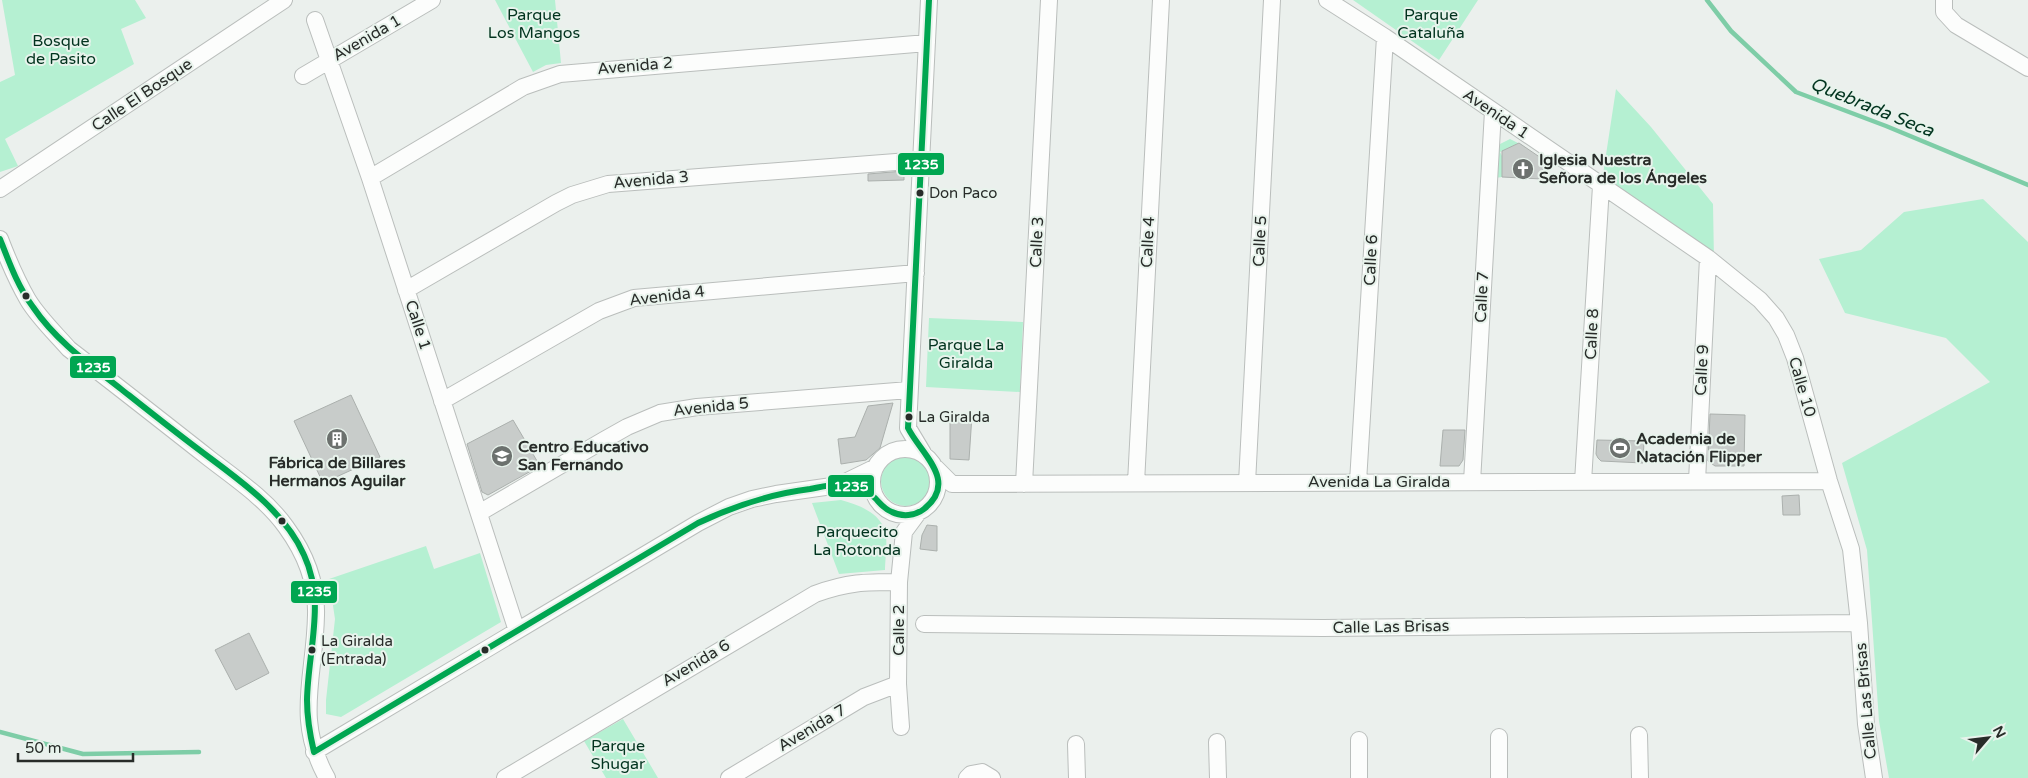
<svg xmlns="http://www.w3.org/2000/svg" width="2028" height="778" font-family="'Varela Round',sans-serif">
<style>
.green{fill:#b5f0d2}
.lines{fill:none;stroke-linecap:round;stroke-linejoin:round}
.stream{stroke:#7ecda7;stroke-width:4.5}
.building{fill:#c8ccca;stroke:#abb0ad}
.minor-casing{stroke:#babebc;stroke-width:18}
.minor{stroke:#fcfdfc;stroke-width:16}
.bus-1-casing{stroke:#e8f3ec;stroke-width:10}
.bus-1{stroke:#00a651;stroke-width:6}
.bus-dot{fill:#282c29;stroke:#e8f3ec;stroke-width:2}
.labels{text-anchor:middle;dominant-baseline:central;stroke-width:4;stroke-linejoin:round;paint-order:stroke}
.bus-label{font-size:15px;fill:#282c29;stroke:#e8f3ec;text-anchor:start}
.park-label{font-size:16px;fill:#01331e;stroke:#e8f3ec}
.street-label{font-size:16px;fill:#282c29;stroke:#e8f3ec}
.poi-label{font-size:16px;font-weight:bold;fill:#282c29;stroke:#e8f3ec;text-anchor:start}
.water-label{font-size:18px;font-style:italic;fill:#033520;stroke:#e8f3ec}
.line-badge{stroke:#e8f3ec;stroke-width:2}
.badge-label{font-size:14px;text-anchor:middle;font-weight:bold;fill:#fff}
</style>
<rect width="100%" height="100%" fill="#ebf0ed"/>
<path class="green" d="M2 0H135L146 18 121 29 134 64 5 139 18 166 0 172V82L15 75Z
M495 0H555L561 63 546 65 533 72Z
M1353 0H1478L1439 60Z
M1616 89 1651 127 1713 204 1714 260 1602 181Z
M1510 139 1522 145 1517 144 1500 152 1502 156V177L1495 178 1498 145Z
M1983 199 2028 242V778H1889L1879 721 1867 550 1842 463 1990 382 1946 338 1845 313 1819 259 1861 250 1904 212Z
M929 318 1023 322 1020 392 926 387Z
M881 481a25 25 0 1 1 50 0a25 25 0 1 1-50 0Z
M841 500C859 505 878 512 885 530 888 539 885 560 885 570L839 574 812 503Z
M426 546 434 569 480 553 501 622 341 717 326 714V700L335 619 329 579Z
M623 719 658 778H606L584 741Z"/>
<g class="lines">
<path class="stream" d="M1707 0 1731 31 1796 92 1886 126 2028 185
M0 732 83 754 199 752"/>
</g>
<path class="building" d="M1519 143 1544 160 1542 179 1502 177V151Z
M904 171V180L868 181V174Z
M351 395 380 457 323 483 294 421Z
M893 403 880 448 866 460 841 464 838 439 855 437 868 406Z
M1710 414 1745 415 1744 466H1715L1708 461Z
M950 415H972L969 460 950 459Z
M513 420 540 466 488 495 482 492 467 444Z
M1443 430H1465L1463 460 1459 466H1440Z
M1597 440 1644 441 1643 463 1601 461 1598 458 1596 454Z
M1799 495 1800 515H1783L1782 496Z
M927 525 937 526V551L920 549 922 535Z
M249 633 269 673 236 690 215 650Z"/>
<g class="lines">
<g class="minor-casing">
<path id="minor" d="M1327 0 1385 37 1708 258 1760 300 1776 318 1786 335 1795 358 1829 481 1851 549 1859 623 1866 724 1874 778
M1944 0V12L1956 25 2028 68
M315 20 370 178 517 631
M303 76 432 0
M370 178 523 87 560 74 927 43
M0 189 284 0
M0 239C8 260 17 281 28 300 39 318 55 333 69 349 116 385 163 422 210 459 236 479 267 500 286 527 305 553 317 582 316 615 315 677 294 719 327 778
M406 290 556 203 572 195 608 184 922 160
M442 401 599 311 634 298 916 273
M872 482a33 33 0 1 1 66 0a33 33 0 1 1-66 0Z
M923 453 908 428 929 0
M936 468 952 484 1829 481
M1697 481 1708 258
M1358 482 1385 37
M1472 482 1493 111
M1583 482 1601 186
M1136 483 1161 0
M1247 483 1272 0
M1024 484 1049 0
M479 513 604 440 627 427 660 413 697 407 909 390
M924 624 1323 628 1859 623
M901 727 898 684 899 582 904 532 918 513
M1639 735 1640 778
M1499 737V778
M1359 740V778
M1217 742 1218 778
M1076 744 1077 778
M314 752 698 523 729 507 752 499 776 494 839 485 874 468
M505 778 815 594C848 582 865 582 899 582
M729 778 864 697 898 684
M967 778 971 774 982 772 992 778"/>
</g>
<use href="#minor" class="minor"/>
<g class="bus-1-casing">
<path id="bus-1" d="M0 239C9 262 18 287 33 307 56 341 89 364 121 389 150 412 180 436 210 458 245 484 286 514 304 555 326 602 308 650 307 700 307 717 310 735 314 752
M314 752 698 523C734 506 770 494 810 489 821 487 832 484 844 485 854 486 867 490 875 498 880 503 884 509 892 512 902 517 915 516 924 509 959 481 921 454 908 428L929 0"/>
</g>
<use href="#bus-1" class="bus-1"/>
</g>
<defs>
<g id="church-disc" transform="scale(1.125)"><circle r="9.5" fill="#6c716e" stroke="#e8f3ec"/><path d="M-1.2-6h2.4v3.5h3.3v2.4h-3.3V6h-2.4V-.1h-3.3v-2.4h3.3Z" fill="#fff"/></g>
<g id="building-disc" transform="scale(1.125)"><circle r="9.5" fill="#6c716e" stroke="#e8f3ec"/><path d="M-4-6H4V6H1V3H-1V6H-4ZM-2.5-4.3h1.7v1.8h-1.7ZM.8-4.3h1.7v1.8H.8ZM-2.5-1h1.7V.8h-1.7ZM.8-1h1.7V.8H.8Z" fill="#fff"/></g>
<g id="stadium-disc" transform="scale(1.125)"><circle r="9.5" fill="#6c716e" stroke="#e8f3ec"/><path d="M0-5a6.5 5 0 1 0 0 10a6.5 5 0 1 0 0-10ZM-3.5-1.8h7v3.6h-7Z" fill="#fff"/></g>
<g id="school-disc" transform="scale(1.125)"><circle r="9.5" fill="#6c716e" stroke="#e8f3ec"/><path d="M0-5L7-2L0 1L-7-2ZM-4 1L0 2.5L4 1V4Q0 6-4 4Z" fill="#fff"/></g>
</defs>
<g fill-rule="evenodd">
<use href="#church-disc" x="1523" y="169"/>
<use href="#building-disc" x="337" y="439"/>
<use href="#stadium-disc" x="1620" y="448"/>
<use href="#school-disc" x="502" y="456"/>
</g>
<g class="bus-dot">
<circle cx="920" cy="193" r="4.5"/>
<circle cx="26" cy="296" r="4.5"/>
<circle cx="909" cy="417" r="4.5"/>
<circle cx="282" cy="521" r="4.5"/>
<circle cx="312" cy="650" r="4.5"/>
<circle cx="485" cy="650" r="4.5"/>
</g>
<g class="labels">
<g class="bus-label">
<text x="929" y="193">Don Paco</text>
<text x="918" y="417">La Giralda</text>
<text x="321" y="641">La Giralda<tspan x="321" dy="18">(Entrada)</tspan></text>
</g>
<g class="park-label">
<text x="534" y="15">Parque<tspan x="534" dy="18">Los Mangos</tspan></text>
<text x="1431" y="15">Parque<tspan x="1431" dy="18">Cataluña</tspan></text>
<text x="61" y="41">Bosque<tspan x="61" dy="18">de Pasito</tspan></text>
<text x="966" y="345">Parque La<tspan x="966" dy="18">Giralda</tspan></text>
<text x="857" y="532">Parquecito<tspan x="857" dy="18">La Rotonda</tspan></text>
<text x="618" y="746">Parque<tspan x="618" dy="18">Shugar</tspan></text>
</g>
<g class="street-label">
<text transform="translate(367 38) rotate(-30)">Avenida 1</text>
<text transform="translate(635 66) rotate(-5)">Avenida 2</text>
<text transform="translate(142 95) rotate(-34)">Calle El Bosque</text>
<text transform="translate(1496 114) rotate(34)">Avenida 1</text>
<text transform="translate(651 180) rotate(-5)">Avenida 3</text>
<text transform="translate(1260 241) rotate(-87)">Calle 5</text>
<text transform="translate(1037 242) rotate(-87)">Calle 3</text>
<text transform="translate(1148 242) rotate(-87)">Calle 4</text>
<text transform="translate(1371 260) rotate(-87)">Calle 6</text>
<text transform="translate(667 296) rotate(-7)">Avenida 4</text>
<text transform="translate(1482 297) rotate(-87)">Calle 7</text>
<text transform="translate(418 325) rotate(72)">Calle 1</text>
<text transform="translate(1592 334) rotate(-87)">Calle 8</text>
<text transform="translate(1702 370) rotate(-87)">Calle 9</text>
<text transform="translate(1802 387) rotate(74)">Calle 10</text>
<text transform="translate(711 407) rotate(-6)">Avenida 5</text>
<text x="1379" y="482">Avenida La Giralda</text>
<text transform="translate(1391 627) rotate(-1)">Calle Las Brisas</text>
<text transform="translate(899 630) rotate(-90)">Calle 2</text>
<text transform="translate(696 663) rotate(-31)">Avenida 6</text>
<text transform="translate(1866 701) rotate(-95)">Calle Las Brisas</text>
<text transform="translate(812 728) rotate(-31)">Avenida 7</text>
</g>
<g class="poi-label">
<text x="1539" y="160">Iglesia Nuestra<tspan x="1539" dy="18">Señora de los Ángeles</tspan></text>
<text x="1636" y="439">Academia de<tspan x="1636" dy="18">Natación Flipper</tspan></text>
<text x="518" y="447">Centro Educativo<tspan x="518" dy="18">San Fernando</tspan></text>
<text x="337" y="463" text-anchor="middle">Fábrica de Billares<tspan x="337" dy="18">Hermanos Aguilar</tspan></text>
</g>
<g class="water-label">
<text transform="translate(1872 107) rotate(22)">Quebrada Seca</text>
</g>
</g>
<g class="line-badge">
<rect x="897" y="152" width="48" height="24" rx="5" fill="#00a651"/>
<rect x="69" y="355" width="48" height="24" rx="5" fill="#00a651"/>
<rect x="827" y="474" width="48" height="24" rx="5" fill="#00a651"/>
<rect x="290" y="580" width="48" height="24" rx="5" fill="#00a651"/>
</g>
<g class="badge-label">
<text x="921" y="169">1235</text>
<text x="93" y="372">1235</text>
<text x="851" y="491">1235</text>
<text x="314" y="596">1235</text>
</g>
<g transform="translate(1988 738) rotate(62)" stroke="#e8f3ec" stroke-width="4" paint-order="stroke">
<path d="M0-4L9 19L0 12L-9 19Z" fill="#282c29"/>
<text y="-8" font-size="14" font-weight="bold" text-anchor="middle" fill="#282c29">N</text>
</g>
<path d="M18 753v8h115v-8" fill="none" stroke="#282c29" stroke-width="2.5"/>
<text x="25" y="753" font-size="15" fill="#282c29" stroke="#e8f3ec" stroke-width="4" paint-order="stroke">50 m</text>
</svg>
